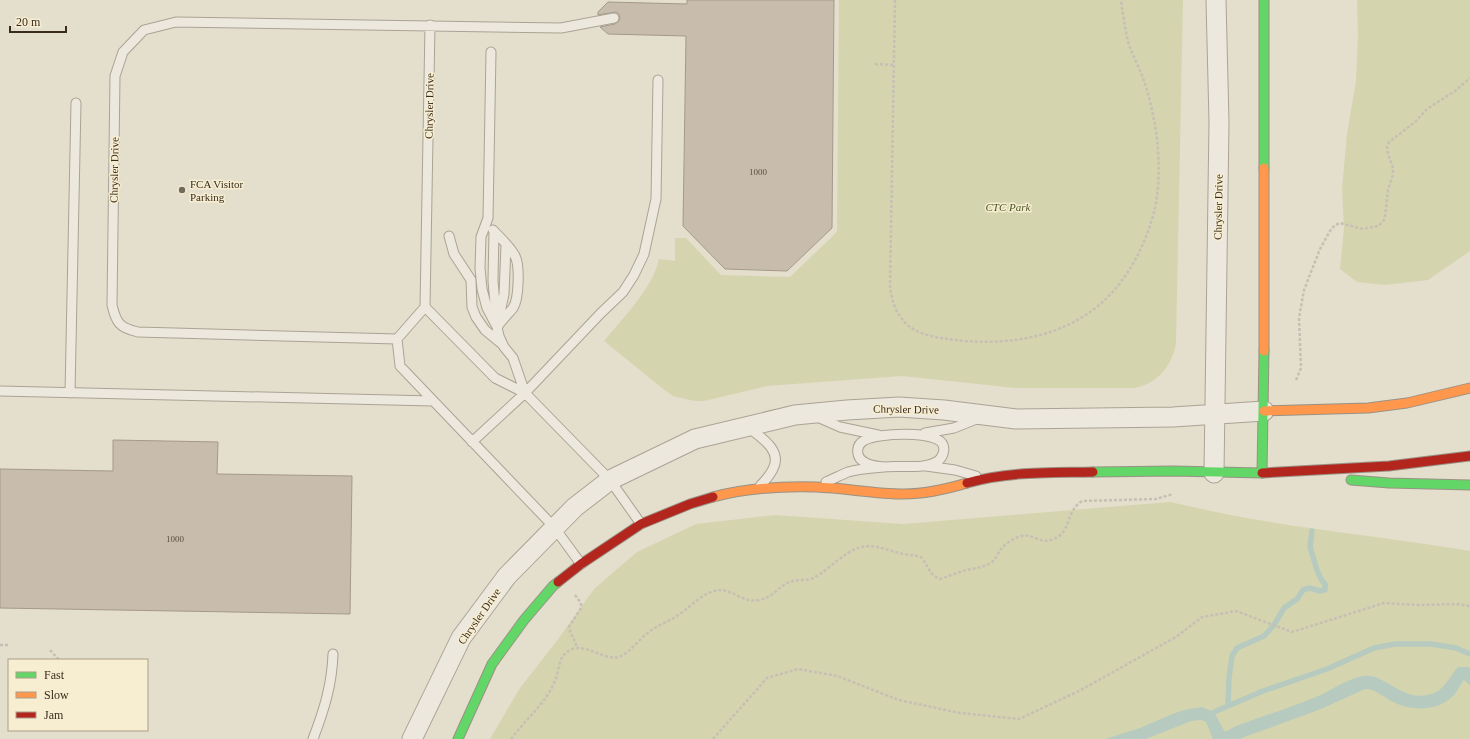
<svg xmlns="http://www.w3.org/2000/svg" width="1470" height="739" font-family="'Times New Roman',serif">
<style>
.green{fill:#d4d5ae}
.water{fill:#b7cabf}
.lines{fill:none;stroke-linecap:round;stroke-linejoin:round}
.stream{stroke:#b7cabf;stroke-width:5.5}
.building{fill:#c8bcad;stroke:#a5998b}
.lane-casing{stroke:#aaa395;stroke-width:11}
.street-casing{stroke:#aaa395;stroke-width:21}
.fast-casing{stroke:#999285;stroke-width:11}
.slow-casing{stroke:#999285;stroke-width:11}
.jam-casing{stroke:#999285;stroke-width:11}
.path{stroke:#c5bfb5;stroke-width:2.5;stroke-dasharray:3 2;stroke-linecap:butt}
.lane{stroke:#ece8de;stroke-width:9}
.street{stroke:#ece8de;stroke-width:19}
.fast{stroke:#63d668;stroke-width:9}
.slow{stroke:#ff974d;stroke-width:9}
.jam{stroke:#b3261e;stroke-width:9}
.poi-dot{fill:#756a5a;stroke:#f7edd1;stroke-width:1.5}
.labels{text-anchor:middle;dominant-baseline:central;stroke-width:3;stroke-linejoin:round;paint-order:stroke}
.number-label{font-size:9px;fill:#5d4f41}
.street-label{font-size:11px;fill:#392b1d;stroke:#f7edd1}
.poi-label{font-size:11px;fill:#392b1d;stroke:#f7edd1;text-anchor:start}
.park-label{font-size:11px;font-style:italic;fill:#485623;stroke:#f7edd1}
</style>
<rect width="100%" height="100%" fill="#e4decc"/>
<path class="green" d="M839 0H1183L1176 342C1173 365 1157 385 1133 388H1015L902 376 767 386 704 401H695L673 396 662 388 604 341C622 319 653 288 659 259L675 261V238H686L721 275 790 277 837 232Z
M1357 0H1470V251L1428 280 1385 285 1357 282 1340 269 1344 228 1342 189 1347 134 1356 81 1358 34Z
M1170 502C1194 507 1218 513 1241 517 1317 531 1394 538 1470 551V739H490L520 688 556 642 594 589 637 552 696 524 775 515 903 524Z"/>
<path class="water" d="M1458 667H1467L1470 668V685L1464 680C1460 684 1458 691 1454 695 1438 712 1412 711 1393 702 1383 697 1376 689 1365 689L1321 709 1239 739H1213L1206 722 1201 720 1191 721 1146 739H1105L1140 728 1175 713 1188 709 1202 707 1214 712 1225 732 1236 726C1262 716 1290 708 1316 697 1330 691 1349 678 1363 676 1385 672 1402 703 1431 694 1445 690 1449 677 1458 667Z"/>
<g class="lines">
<path class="stream" d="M1228 706 1229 678 1232 656 1237 648 1264 636 1274 625 1284 608 1297 599 1303 590 1310 588 1320 591 1325 590V584L1321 579 1317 570 1310 547 1312 531
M1214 712 1263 691 1327 669 1374 648 1395 644H1431L1456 648 1470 654"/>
</g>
<path class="building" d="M687 0H834L832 228 787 271 725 269 683 226 686 36 608 34 600 27 615 24 620 20 619 14 616 12 598 15V12L608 2 687 4Z
M113 440 218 442 217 474 352 476 350 614 0 608V469L113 471Z"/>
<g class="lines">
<g class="lane-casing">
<path id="lane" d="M430 25 425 307 397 339 138 332C120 328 116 323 112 305L115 76 123 52 144 30 176 22 561 28 614 18
M491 52 488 218 481 237 480 268 482 289 487 308 497 327
M493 230C500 238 510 246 515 256 520 265 519 299 513 308 508 314 502 320 497 327
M494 231 493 281 497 327 499 336 504 347 513 358 525 393
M449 236 454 254 471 280 472 307 476 317 485 330 502 344
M425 307 495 378 525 393 610 480 641 524
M499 318 504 294 506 245
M397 339 400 366 554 527 581 564
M0 391 433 401
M70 393 76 103
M815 416 840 427 878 435
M748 427C760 437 783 450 773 469 770 475 765 481 760 486
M925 433 954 428 979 418
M472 442 525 393 601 313 623 292 634 275 644 254 656 199 658 80
M926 466 955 470 976 476
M826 482C833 479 841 475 848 472 859 469 873 468 884 467 901 465 924 470 938 461 943 457 945 450 943 445 938 430 877 433 865 440 855 445 855 458 866 463 871 466 878 466 884 467
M313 739C324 710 332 685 333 654"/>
</g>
<g class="street-casing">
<path id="street" d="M1214 473 1219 122 1216 0
M412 739 461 638 507 576 575 507 610 480 695 439 795 415 847 410 899 407 944 410 1016 419 1173 417 1264 411"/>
</g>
<g class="fast-casing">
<path id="fast" d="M1264 0V168
M1093 472 1173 471 1262 473 1264 351
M1351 480 1389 483 1470 485
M458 739 492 664 524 620 553 586 558 582"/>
</g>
<g class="slow-casing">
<path id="slow" d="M1264 168V351
M1264 411 1368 408 1407 403 1470 388
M713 497C746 488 781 486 816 487 845 488 875 494 904 494 926 494 947 489 967 483"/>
</g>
<g class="jam-casing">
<path id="jam" d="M1262 473 1389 466 1470 456
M967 483C1008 471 1051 473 1093 472
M558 582 581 564 641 524 690 504 713 497"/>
</g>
<path class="path" d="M895 0 890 285C891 297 894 309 902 319 912 333 932 337 948 339 996 346 1049 341 1090 312 1123 289 1144 250 1154 212 1164 171 1157 118 1143 78 1139 67 1133 56 1129 45 1125 30 1123 15 1121 0
M875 64 894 65
M1296 380 1301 368 1299 318 1304 290 1320 249 1330 231 1335 225 1340 223 1363 229 1378 226 1383 222 1385 217 1388 190 1393 174V168L1388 154 1387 148 1389 142 1415 122 1427 109 1455 91 1470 78
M575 595 581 603V608L569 627C571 635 575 640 577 648
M0 645H9
M50 650 59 660
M511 739C525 720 546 703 555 681 559 673 558 659 566 653 583 637 607 666 623 655 633 649 640 638 650 631 660 624 671 621 681 613 691 606 700 596 711 592 730 584 740 604 759 600 771 598 777 589 787 583 795 579 803 581 811 579 821 575 830 566 838 560 866 539 872 546 903 554 909 555 915 555 921 557 929 566 928 574 940 579 947 577 953 574 960 572 971 568 982 569 992 562 996 559 998 553 1001 549 1005 544 1014 538 1021 536 1036 533 1041 548 1059 536 1071 527 1066 512 1082 501L1156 499 1173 494
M713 739 767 678 798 669 837 676 899 700 960 713 1019 719 1079 691 1176 637 1202 617 1236 611 1292 632 1384 603 1417 605 1457 604 1470 606"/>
<use href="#lane" class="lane"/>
<use href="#street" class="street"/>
<use href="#fast" class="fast"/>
<use href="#slow" class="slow"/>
<use href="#jam" class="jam"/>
</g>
<circle class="poi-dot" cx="182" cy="190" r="4"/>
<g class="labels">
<g class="number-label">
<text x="758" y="172">1000</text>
<text x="175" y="539">1000</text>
</g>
<g class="street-label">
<text transform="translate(429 106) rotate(-89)">Chrysler Drive</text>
<text transform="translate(114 170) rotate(-89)">Chrysler Drive</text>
<text transform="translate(1218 207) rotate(-89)">Chrysler Drive</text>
<text transform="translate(906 409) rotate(1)">Chrysler Drive</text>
<text transform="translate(479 616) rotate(-55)">Chrysler Drive</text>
</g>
<g class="poi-label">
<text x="190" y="184">FCA Visitor<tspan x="190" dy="13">Parking</tspan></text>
</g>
<g class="park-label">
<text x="1008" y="207">CTC Park</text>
</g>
</g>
<rect x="8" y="659" width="140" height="72" fill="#f7edd1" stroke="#ab9f89"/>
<rect x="16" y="672" width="20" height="6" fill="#63d668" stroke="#ab9f89"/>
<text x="44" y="679" font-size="12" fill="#392b1d">Fast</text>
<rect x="16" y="692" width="20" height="6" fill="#ff974d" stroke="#ab9f89"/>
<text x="44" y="699" font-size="12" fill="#392b1d">Slow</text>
<rect x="16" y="712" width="20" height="6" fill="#b3261e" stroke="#ab9f89"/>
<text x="44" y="719" font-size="12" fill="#392b1d">Jam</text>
<path d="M10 26v6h56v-6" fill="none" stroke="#392b1d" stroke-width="2"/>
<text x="16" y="26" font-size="12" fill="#392b1d" stroke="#f7edd1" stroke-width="3" paint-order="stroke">20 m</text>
</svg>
